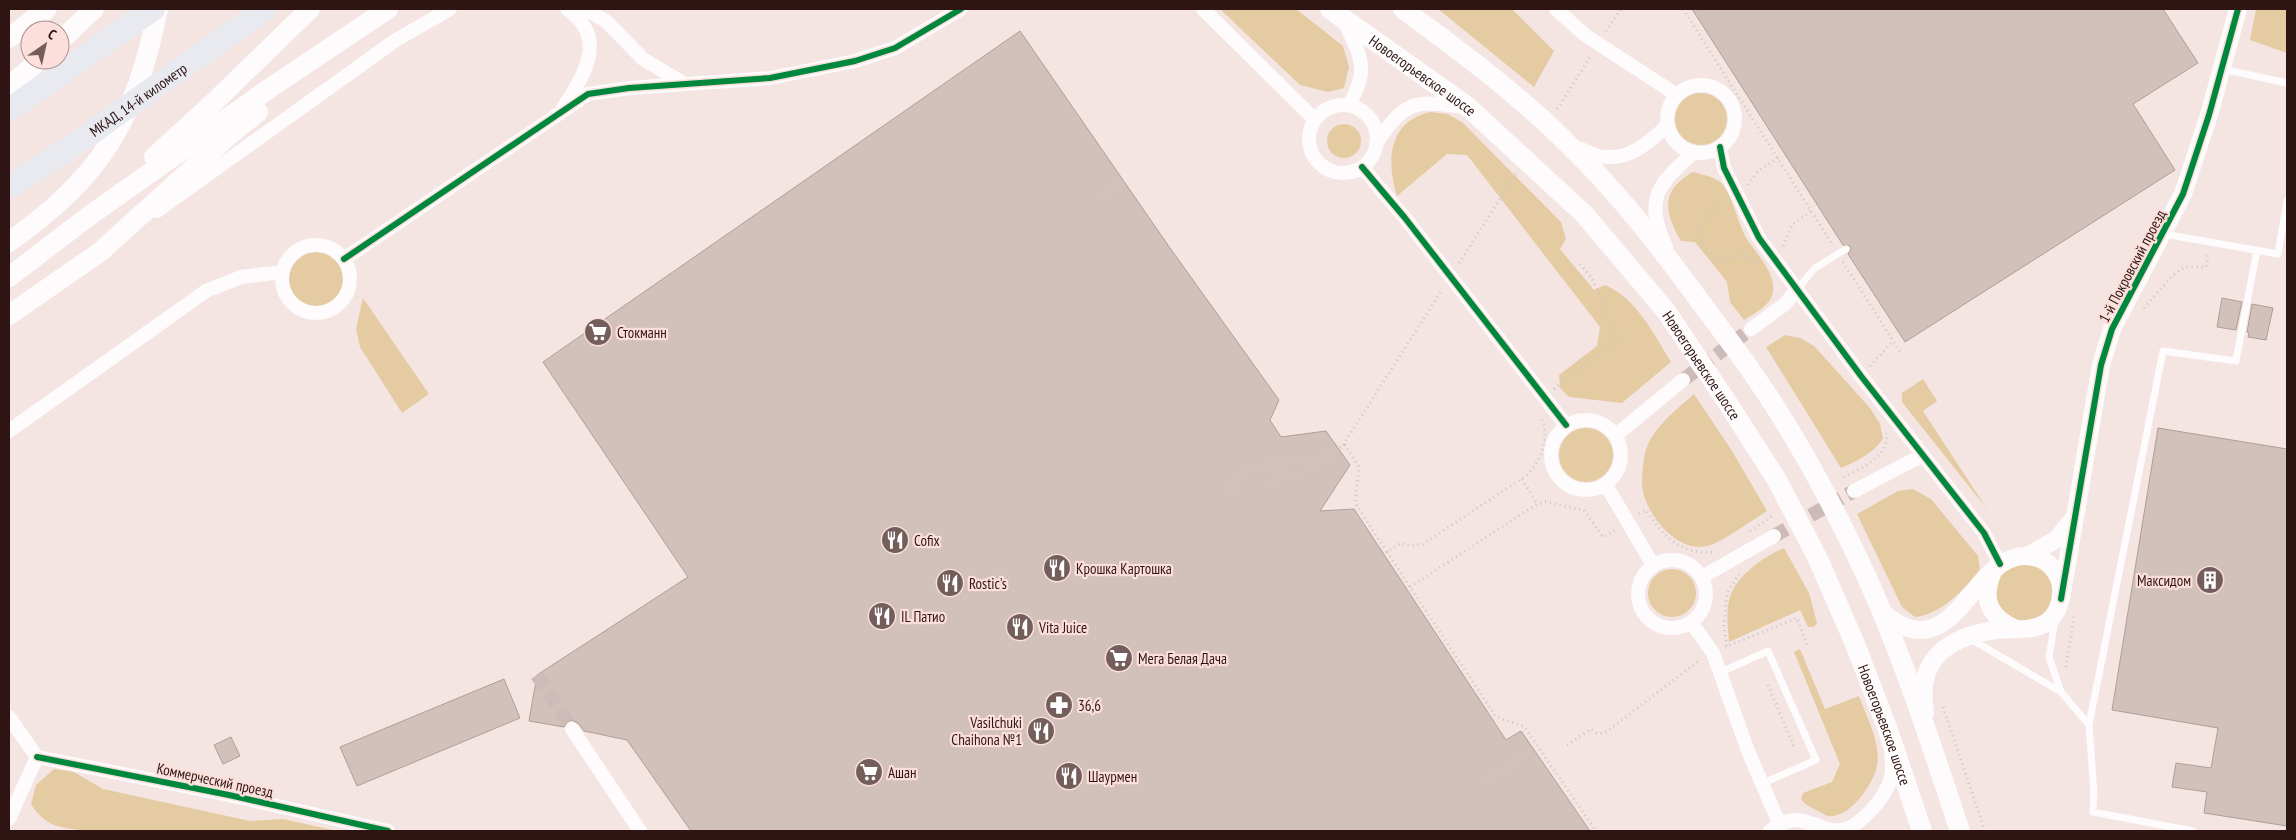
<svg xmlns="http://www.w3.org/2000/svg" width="2296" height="840" font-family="'PT Sans Narrow',sans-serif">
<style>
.green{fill:#e4cba2}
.building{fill:#d2c1ba;stroke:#af9e97}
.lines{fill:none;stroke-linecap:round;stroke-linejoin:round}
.minor-tunnel{stroke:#ccbbb9;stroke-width:14;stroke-dasharray:14 7;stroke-linecap:butt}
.path{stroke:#cdc6c5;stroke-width:3;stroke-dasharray:1 4;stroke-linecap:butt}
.service{stroke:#fdfbfb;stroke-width:7}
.minor{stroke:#fdfbfb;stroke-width:14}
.tertiary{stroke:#fdfbfb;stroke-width:18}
.secondary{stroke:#fdfbfb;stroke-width:20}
.trunk{stroke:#e8eaf0;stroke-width:24}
.cycleway-casing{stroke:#fcdfdb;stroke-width:9}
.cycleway{stroke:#00873e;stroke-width:6}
.labels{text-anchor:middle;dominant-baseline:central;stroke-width:4.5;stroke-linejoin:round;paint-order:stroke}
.street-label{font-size:15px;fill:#2e1513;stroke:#fcdfdb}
.poi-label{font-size:15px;fill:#2e1513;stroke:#fcdfdb;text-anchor:start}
</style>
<rect width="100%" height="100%" fill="#f4e5e3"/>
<path class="green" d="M1220 9H1296L1343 46 1349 67 1344 88 1328 92 1300 85Z
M1438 9H1512L1554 51 1534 87Z
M2256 9H2287V53L2250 40Z
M1675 119a26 26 0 1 1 52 0a26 26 0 1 1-52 0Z
M1430 112 1447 114 1462 122 1561 222 1566 239 1560 249 1594 290 1605 285C1636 298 1654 334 1671 362L1622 403 1569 397 1560 388 1559 375 1597 346 1600 327 1467 155 1447 154 1397 196C1386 161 1388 122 1430 112Z
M1327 141a17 17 0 1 1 34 0a17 17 0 1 1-34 0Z
M1693 172C1703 175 1718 177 1724 186 1734 201 1737 220 1745 236 1755 253 1781 276 1771 298 1766 308 1753 314 1744 320L1730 302 1727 282 1695 242 1681 241C1664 211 1660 191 1693 172Z
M289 279a27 27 0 1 1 54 0a27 27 0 1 1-54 0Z
M363 298 429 394 402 413 360 347 356 329Z
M1785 335 1800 338 1814 346 1870 408 1880 424 1883 439C1872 454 1857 461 1841 468L1766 347Z
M1923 379 1937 401 1923 411 1987 509 1902 402V393Z
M1694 394 1732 451 1767 511C1756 518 1718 544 1708 546 1677 554 1644 513 1642 485 1642 475 1643 457 1647 447 1654 427 1678 408 1694 394Z
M1559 455a27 27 0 1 1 54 0a27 27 0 1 1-54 0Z
M1913 489 1931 499 1978 556 1980 569C1964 590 1942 614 1915 617L1902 607 1857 514 1898 491Z
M1784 548 1809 593 1817 623 1814 627H1808L1800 610 1729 642C1728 627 1725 609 1731 594 1739 574 1765 556 1784 548Z
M1995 593a29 29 0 1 1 58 0a29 29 0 1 1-58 0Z
M1648 593a24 24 0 1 1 48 0a24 24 0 1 1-48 0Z
M1800 649 1825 709 1859 696C1867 718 1883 746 1876 770 1871 786 1852 814 1833 816 1826 817 1822 813 1816 810 1809 806 1806 806 1801 799L1803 793 1832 782 1840 764 1794 652Z
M54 769 74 772 103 789 250 821 283 819 337 831H86C60 827 46 828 31 804L36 785Z"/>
<path class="building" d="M1692 9H2163L2198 63 2133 104 2175 170 1905 342 1848 254 1851 249 1850 246 1843 245Z
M1020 31 1170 248 1279 400 1270 420 1281 437 1326 431 1350 465 1320 511 1354 509 1506 740 1521 731 1590 831H691L627 740 584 731 579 724 572 720 567 722 564 727 529 721 537 675 688 577 543 362Z
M2222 298 2242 302 2236 330 2217 327Z
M2252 304 2273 308 2266 340 2248 337 2249 333 2247 332Z
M2158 428 2287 449V826L2204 813 2207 792 2172 787 2176 763 2211 768 2218 728 2112 710Z
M504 679 520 718 357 786 340 747Z
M231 737 240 756 223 764 214 745Z"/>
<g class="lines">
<path class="minor-tunnel" d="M1683 380 1751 329
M1774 536 1854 491
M537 675 572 729"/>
<path class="path" d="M1683 9 1832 244
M1606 31 1621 9
M1557 109 1591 56
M1748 185 1758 171 1778 158
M1723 197 1695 232 1707 250 1720 262 1742 254 1759 264
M1097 199 1120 183
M1783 246 1792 225 1811 211
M1843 262 1902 355
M1459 263 1516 174
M2144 308 2173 275 2185 267H2206L2208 253
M1870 366 1893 341
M1554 389 1618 339 1592 278 1580 264
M1343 445 1442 290
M1844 477C1862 467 1889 457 1887 433
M1522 479 1537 504
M1268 486 1284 474 1299 476 1345 445 1359 467 1355 503 1387 552 1401 543 1412 546 1423 544 1527 475C1541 460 1550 440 1542 420
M1235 493 1227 484 1255 466 1326 460 1334 455
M1639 514 1646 510C1663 536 1680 555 1714 552
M1750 531 1772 516
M1387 552 1496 717 1524 726 1596 831
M1410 587 1537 504 1546 502 1584 510 1603 537 1615 530
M1727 646 1724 627 1727 593 1739 574
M1725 647 1797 618 1807 645
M2066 667 2074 616
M1768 685 1795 749
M1943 707 1985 831
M1567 745 1591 729 1598 734 1606 732 1700 660
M1488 780 1537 746"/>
<path class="service" d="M2222 69 2287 83
M2164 234 2278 254 2287 201
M1797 289 1815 268 1846 249
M2055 620 2049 657 2061 692
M1969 638 2061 692 2089 725 2094 793 2093 812 2193 831
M1721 672 1768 651 1816 760 1761 784
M2089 725 2163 351 2236 361 2257 250"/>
<path class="minor" d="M585 9 606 21 643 59 683 83
M1203 9 1314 119
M1556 9 1585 35 1677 95
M1344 21C1361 57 1370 68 1349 105
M1667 119a34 34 0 1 1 68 0a34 34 0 1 1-68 0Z
M1309 139a34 34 0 1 1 68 0a34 34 0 1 1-68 0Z
M563 108C584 75 609 38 567 9
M1376 144C1405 100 1414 100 1465 107
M1573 146C1582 149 1591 154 1599 156 1628 162 1648 143 1668 125
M1720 147 1724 168 1759 238 1861 376 1984 533 2000 564
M1362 167 1405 218 1566 425
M157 211 396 40 450 9
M282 279a34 34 0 1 1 68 0a34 34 0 1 1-68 0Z
M1666 247C1644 197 1657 186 1694 152
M344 259 588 94 629 88 770 78 855 61 895 48 961 9
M1751 329 1785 304 1797 289
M1551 455a35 35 0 1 1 70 0a35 35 0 1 1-70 0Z
M9 431 206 291 241 277 282 272
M1616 435 1683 380
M1606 485 1653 565
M1854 491 1923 455
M1638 594a34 34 0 1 1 68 0a34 34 0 1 1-68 0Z
M1702 577 1774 536
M1691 622 1713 653 1748 751 1779 823
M9 717 37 757 9 819
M572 729 640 831
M37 757 229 795 388 831
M1814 824C1822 827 1831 832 1840 830 1860 828 1887 796 1891 777 1893 769 1892 761 1891 753
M1770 831C1786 818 1803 815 1820 830"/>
<path class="tertiary" d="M2029 555 2057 539 2074 518
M1992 574C1981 601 1991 618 2016 629
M2061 599 2101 365 2112 329 2183 194 2209 115 2238 9
M1882 612C1960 680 1974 533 2040 559 2067 569 2068 610 2044 624 2029 632 2011 628 1995 630 1947 637 1916 660 1925 712"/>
<g class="secondary">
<path id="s1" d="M1330 9 1468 107 1584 214 1666 311 1727 402 1777 480 1818 559 1855 644 1888 730 1922 831"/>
<path d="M1403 9C1460 51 1518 94 1568 144 1618 192 1661 248 1702 304 1720 328 1739 353 1756 378 1792 430 1824 488 1852 546 1897 637 1928 735 1960 831"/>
<path d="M9 38 47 9"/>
<path d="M60 41 94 9"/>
<path d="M9 87 39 60"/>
<path d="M154 157 209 107 310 9"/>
<path d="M9 242C103 175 135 121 158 9"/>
<path d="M9 277 89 216 270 88 388 9"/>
<path d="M9 315 100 252 226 138 258 112"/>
</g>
<g class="trunk">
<path d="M9 110 153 9"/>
<path id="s2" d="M9 187 71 147 265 9"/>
</g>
<g class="cycleway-casing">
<path id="cycleway" d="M1720 147 1724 168 1759 238 1861 376 1984 533 2000 564
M1362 167 1405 218 1566 425
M344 259 588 94 629 88 770 78 855 61 895 48 961 9
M2061 599 2101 365 2112 329 2183 194 2209 115 2238 9
M37 757 229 795 388 831"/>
</g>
<use href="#cycleway" class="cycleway"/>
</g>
<defs>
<g id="supermarket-disc" transform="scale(1.4375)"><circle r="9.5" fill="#735e5c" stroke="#fcdfdb"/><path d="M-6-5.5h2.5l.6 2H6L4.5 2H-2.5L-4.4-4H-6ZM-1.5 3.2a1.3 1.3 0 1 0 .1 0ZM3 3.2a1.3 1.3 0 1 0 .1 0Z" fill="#fff"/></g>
<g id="restaurant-disc" transform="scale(1.4375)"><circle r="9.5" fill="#735e5c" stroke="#fcdfdb"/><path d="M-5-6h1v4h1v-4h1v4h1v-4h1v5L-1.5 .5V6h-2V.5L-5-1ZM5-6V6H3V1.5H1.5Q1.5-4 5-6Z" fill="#fff"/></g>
<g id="building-disc" transform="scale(1.4375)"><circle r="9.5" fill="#735e5c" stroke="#fcdfdb"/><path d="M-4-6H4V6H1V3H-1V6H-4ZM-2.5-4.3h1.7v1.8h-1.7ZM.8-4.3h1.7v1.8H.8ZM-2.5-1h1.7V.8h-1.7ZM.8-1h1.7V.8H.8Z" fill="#fff"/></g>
<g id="pharmacy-disc" transform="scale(1.4375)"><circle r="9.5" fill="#735e5c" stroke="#fcdfdb"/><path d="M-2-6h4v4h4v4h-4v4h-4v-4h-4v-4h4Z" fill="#fff"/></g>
</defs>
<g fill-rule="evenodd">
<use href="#supermarket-disc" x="598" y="332"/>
<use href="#restaurant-disc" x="895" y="540"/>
<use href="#restaurant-disc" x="1057" y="568"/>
<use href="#building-disc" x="2210" y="580"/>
<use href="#restaurant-disc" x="950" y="583"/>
<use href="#restaurant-disc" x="882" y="616"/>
<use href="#restaurant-disc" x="1020" y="627"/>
<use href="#supermarket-disc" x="1119" y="658"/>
<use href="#pharmacy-disc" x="1059" y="705"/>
<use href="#restaurant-disc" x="1041" y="731"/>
<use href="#supermarket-disc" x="869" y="772"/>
<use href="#restaurant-disc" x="1069" y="776"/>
</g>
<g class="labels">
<g class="street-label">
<text stroke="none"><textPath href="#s1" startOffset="114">Новоегорьевское шоссе</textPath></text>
<text stroke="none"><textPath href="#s2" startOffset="156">МКАД, 14-й километр</textPath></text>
<text transform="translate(2132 266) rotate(-62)">1-й Покровский проезд</text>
<text stroke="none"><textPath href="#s1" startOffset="519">Новоегорьевское шоссе</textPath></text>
<text stroke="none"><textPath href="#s1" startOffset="924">Новоегорьевское шоссе</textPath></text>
<text transform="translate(215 780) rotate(12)">Коммерческий проезд</text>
</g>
<g class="poi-label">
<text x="617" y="332">Стокманн</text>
<text x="914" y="540">Cofix</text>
<text x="1076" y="568">Крошка Картошка</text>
<text x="2191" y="580" text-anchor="end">Максидом</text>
<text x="969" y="583">Rostic's</text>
<text x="901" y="616">IL Патио</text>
<text x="1039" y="627">Vita Juice</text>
<text x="1138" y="658">Мега Белая Дача</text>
<text x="1078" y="705">36,6</text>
<text x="1022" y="722" text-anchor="end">Vasilchuki<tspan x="1022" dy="17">Chaihona №1</tspan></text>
<text x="888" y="772">Ашан</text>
<text x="1088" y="776">Шаурмен</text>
</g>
</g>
<rect width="2296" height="840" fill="none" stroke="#2e1513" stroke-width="20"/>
<g transform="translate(45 45) rotate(34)"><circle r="24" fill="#fcdfdb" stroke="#aa8e8b"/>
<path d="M0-4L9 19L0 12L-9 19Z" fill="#735e5c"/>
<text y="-8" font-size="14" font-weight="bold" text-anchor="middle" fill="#2e1513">С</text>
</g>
</svg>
